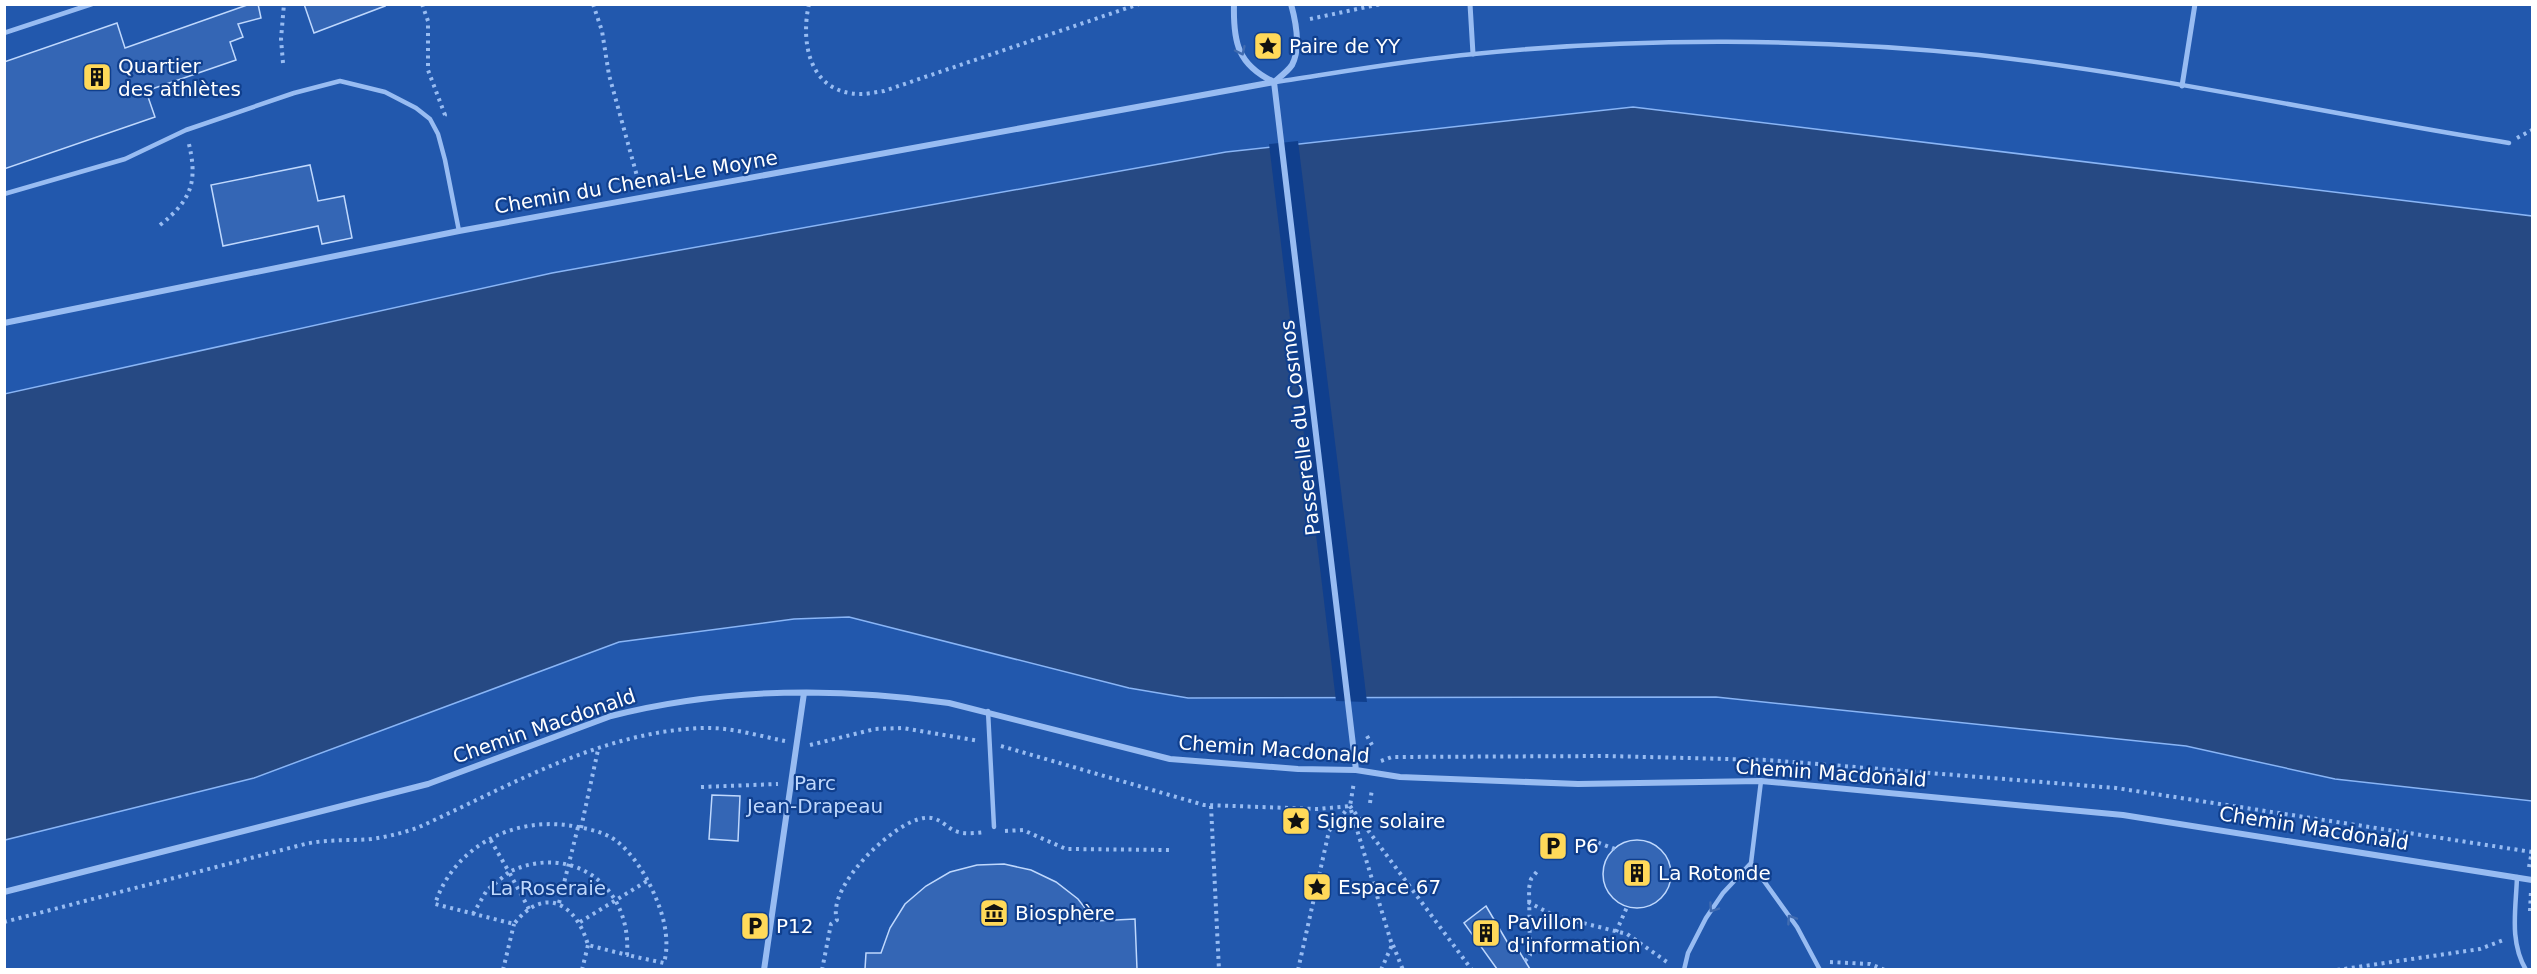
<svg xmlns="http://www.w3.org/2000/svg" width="2537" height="974" font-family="'DejaVu Sans',sans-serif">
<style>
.green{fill:#2258ad}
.water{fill:#264983;stroke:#89b5f6;stroke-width:1.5}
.pier{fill:#103f8d}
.building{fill:#3466b5;stroke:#bfd8fd;stroke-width:1.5}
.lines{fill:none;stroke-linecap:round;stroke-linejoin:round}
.path{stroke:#98bcf2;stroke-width:4;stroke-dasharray:3 4.5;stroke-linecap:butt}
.service{stroke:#98bcf2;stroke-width:4.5}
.pedestrian{stroke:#98bcf2;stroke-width:5}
.minor{stroke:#98bcf2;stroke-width:6}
.oneway{stroke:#406bb0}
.labels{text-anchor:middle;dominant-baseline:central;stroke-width:4.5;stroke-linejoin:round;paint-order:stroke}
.poi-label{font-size:20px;fill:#fff;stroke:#103f8d;text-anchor:start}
.street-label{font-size:20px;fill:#fff;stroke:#103f8d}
.park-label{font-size:20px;fill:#bfd8fd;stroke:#103f8d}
</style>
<rect width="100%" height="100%" fill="#103f8d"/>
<path class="green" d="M4 5H2532V216L1633 107 1226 152 552 273 5 394Z
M849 617 1129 688 1188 698 1716 697 2186 746 2335 779 2532 801V969H5L4 840 254 778 619 642 794 619Z"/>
<path class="water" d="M1633 107 2532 216V801L2335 779 2186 746 1716 697 1188 698 1129 688 849 617 794 619 619 642 254 778 5 840 4 394 552 273 1226 152Z"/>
<path class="pier" d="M1298 141 1367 702 1336 701 1269 144Z"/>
<path class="building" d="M250 4H258L261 18 238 24 243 37 230 42 236 60 146 91 155 117 4 169V62L117 23 125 48Z
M304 4H384L385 6 314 33Z
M310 165 318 201 344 196 352 238 322 244 318 226 223 246 211 185Z
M712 795 740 796 738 841 709 839Z
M1603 874a34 34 0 1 1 68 0a34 34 0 1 1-68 0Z
M1004 864 1031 870 1056 882 1078 899 1095 921 1135 919 1137 969H865L866 953H881L890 928 905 904 926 886 950 872 977 865Z
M1486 906 1509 945 1514 943 1530 969H1497L1464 923Z"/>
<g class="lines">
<path class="path" d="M422 4 428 21V70L445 115 442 118
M593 4 602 31 609 75 640 187
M809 4C800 44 810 94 861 94 868 94 876 92 884 91L1139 4
M1310 19 1381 4
M283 63 281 39 284 4
M2517 138 2532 130
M160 225C193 199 198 180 188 140
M1367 736 1372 745
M810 745 875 729 903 728 979 741
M1001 746 1204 805 1318 809 1350 806 1354 782
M1381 761 1392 757 1606 756 1768 760 2116 788 2532 852
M701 787 778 784
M1370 803 1372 789
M1211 806 1219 970
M1350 806 1472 970
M1351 810 1392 945 1381 970
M581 828 598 750
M1005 831 1023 830 1066 849 1171 850
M1591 840 1615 849
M2529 867 2532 851
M1528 902 1555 916 1627 934 1667 962
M559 903 578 827
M529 909 509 872C572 842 632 886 627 955L588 945C576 903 544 885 514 924L435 904C454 846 514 816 573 826 589 829 606 832 619 843 635 857 647 877 655 896 664 916 670 941 664 963L627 955
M2530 911 2531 891
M473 914 487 890 509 872 490 839
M4 922 305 844C327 839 349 841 371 839 387 837 402 833 417 828 508 787 601 731 704 728 730 727 759 736 785 741
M580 922 647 881
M1616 932 1627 907
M1393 945 1403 970
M1525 961 1530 955 1529 888 1531 879 1539 869
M1830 962 1870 964 1885 970
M503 970 514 924
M582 970 588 945
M822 970 831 924 837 920C826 887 893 822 924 818 937 816 943 824 953 830 963 835 975 833 985 832
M1298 970 1329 831 1349 807
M2337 970 2480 949 2506 939"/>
<path class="service" d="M4 33 92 4
M1276 82C1342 72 1408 60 1474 54 1637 37 1816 38 1979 55 2157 75 2332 115 2509 143
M4 194 125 159 186 130 294 93 340 81 385 92 416 108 430 119 438 134 445 160 459 231
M988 711 994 827
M1751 863 1797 927 1820 970
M2517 877C2516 909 2509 941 2526 970
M1684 970 1688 953 1706 918 1723 893 1751 863 1761 781"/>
<path class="pedestrian" d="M1470 4 1473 54
M2182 86 2195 4"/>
<path class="minor" d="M1234 4C1233 43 1238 65 1274 82
M1274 82 1356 770
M1274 82C1280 77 1288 71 1292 65 1301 48 1296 22 1291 4
M4 323 459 231 1274 82
M4 892 428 784 611 716C721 688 838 687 949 703L1170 759 1298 769 1356 770 1400 777 1578 784 1761 781 2123 815 2532 880
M764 970 804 693"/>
</g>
<defs><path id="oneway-chevron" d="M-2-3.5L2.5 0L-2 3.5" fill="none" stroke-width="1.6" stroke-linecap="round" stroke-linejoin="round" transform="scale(1.5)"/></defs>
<g class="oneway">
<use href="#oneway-chevron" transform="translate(1241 51) rotate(65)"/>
<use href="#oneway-chevron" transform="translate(1713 908) rotate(125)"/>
<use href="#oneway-chevron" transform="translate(1791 919) rotate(-124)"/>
</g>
<defs>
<g id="sight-square" transform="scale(1.5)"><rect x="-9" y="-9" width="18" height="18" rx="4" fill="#ffd959" stroke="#103f8d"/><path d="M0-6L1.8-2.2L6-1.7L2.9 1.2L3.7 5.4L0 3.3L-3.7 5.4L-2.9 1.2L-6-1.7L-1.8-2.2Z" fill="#111"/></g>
<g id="building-square" transform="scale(1.5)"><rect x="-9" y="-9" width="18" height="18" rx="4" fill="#ffd959" stroke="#103f8d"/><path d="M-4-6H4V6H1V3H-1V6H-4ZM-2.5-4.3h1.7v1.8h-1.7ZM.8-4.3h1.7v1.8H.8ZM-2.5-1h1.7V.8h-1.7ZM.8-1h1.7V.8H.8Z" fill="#111"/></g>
<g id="parking-square" transform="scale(1.5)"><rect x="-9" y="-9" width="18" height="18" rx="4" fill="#ffd959" stroke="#103f8d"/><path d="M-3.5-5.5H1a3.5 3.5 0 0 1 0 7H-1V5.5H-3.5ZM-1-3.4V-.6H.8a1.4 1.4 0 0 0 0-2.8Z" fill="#111"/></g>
<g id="museum-square" transform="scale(1.5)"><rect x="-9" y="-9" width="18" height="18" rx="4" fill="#ffd959" stroke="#103f8d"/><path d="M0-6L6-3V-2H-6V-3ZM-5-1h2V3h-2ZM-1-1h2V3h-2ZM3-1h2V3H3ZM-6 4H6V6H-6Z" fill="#111"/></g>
</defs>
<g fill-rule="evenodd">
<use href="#sight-square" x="1268" y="46"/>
<use href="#building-square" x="97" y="77"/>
<use href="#sight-square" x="1296" y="821"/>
<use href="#parking-square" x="1553" y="846"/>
<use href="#building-square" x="1637" y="873"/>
<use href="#sight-square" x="1317" y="887"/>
<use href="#museum-square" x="994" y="913"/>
<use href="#parking-square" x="755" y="926"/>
<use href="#building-square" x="1486" y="933"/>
</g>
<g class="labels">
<g class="poi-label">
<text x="1289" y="46">Paire de YY</text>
<text x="118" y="66">Quartier<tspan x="118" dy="23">des athlètes</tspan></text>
<text x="1317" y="821">Signe solaire</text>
<text x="1574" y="846">P6</text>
<text x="1658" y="873">La Rotonde</text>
<text x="1338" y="887">Espace 67</text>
<text x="1015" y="913">Biosphère</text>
<text x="1507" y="922">Pavillon<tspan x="1507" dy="23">d'information</tspan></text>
<text x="776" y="926">P12</text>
</g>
<g class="street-label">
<text transform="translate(636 182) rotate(-10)">Chemin du Chenal-Le Moyne</text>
<text transform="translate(1300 428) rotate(-97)">Passerelle du Cosmos</text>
<text transform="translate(544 726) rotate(-19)">Chemin Macdonald</text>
<text transform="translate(1274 749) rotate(4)">Chemin Macdonald</text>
<text transform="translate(1831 773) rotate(4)">Chemin Macdonald</text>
<text transform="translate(2314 828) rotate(9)">Chemin Macdonald</text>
</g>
<g class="park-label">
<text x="815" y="783">Parc<tspan x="815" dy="23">Jean-Drapeau</tspan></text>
<text x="548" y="888">La Roseraie</text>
</g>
</g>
<rect width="2537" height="974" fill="none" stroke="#ffffff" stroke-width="12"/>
</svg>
